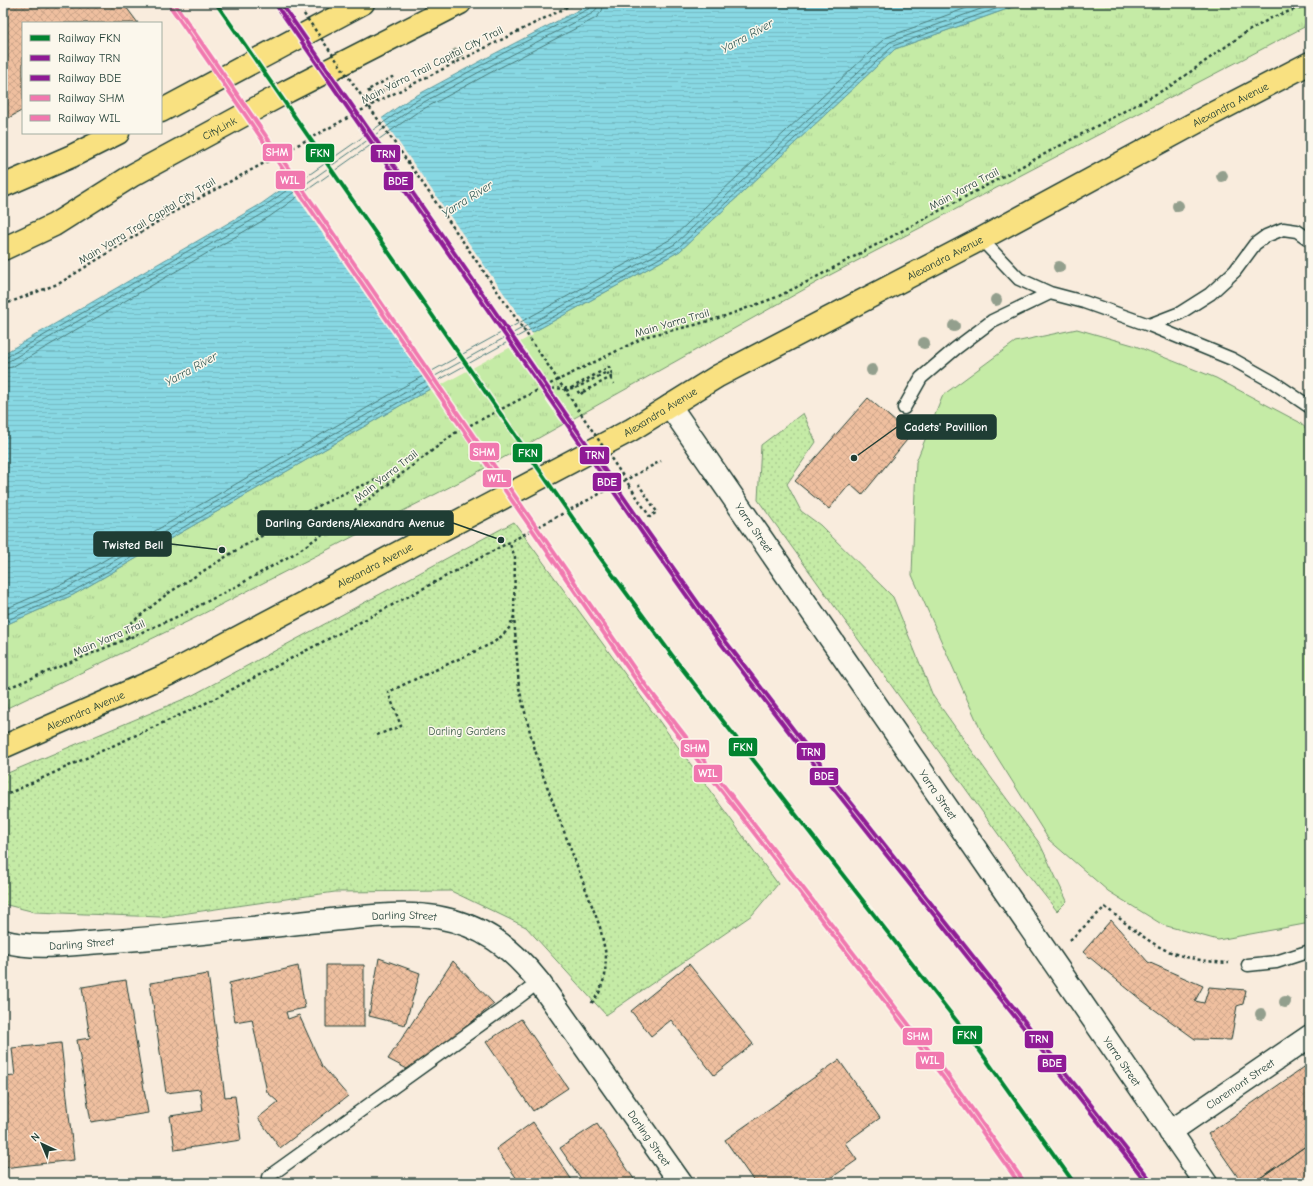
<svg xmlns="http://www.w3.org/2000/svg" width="1313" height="1186" font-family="'Comic Neue',sans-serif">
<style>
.grass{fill:url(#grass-tufts);stroke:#72946d}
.garden{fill:url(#garden-dots);stroke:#72946d}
.pitch{fill:#c5eba6;stroke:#72946d}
.water{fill:url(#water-rules);stroke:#5e9a9d}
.pier{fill:#f9ecdd}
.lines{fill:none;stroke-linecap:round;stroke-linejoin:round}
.shore{stroke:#497b7a;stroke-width:1}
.building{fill:url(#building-cross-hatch);stroke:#1f3d34}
.service-casing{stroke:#1f3d34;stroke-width:15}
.minor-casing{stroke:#1f3d34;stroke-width:25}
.tertiary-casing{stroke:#1f3d34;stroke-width:25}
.primary-casing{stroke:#1f3d34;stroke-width:25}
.motorway-casing{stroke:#1f3d34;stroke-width:25}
.path{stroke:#1f3d34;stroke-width:2.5;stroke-dasharray:3 3;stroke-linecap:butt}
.service{stroke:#fbf7ec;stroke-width:12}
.minor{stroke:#fbf7ec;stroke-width:22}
.tertiary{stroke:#fbf7ec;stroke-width:22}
.primary{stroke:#f9e181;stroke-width:22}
.motorway{stroke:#f9e181;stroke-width:22}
.path-bridge{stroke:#1f3d34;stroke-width:2.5;stroke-dasharray:3 3;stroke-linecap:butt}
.rail-1-casing{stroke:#fbf7ec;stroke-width:7}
.rail-2-casing{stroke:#fbf7ec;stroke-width:7}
.rail-3-casing{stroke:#fbf7ec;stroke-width:7}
.rail-4-casing{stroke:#fbf7ec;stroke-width:7}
.rail-5-casing{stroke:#fbf7ec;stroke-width:7}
.rail-1{stroke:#028430;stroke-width:4}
.rail-2{stroke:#8f1a95;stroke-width:4}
.rail-3{stroke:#8f1a95;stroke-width:4}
.rail-4{stroke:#f178af;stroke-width:4}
.rail-5{stroke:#f178af;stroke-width:4}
.tree{fill:#939f8d}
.labels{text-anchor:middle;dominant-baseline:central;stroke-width:3;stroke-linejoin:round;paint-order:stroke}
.street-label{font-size:11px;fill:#1f3d34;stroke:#fbf7ec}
.park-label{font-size:11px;fill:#40604b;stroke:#fbf7ec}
.water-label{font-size:12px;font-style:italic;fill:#345c57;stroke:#fbf7ec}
.leader{fill:none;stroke:#1f3d34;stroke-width:1.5}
.callout-dot{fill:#1f3d34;stroke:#fbf7ec;stroke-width:1.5}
.callout{fill:#1f3d34;stroke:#1f3d34;stroke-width:1.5}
.callout-label{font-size:12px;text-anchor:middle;font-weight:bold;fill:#fff}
.line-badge{stroke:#fbf7ec;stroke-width:1.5}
.badge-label{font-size:11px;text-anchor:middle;font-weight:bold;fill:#fff}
</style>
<defs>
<pattern id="grass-tufts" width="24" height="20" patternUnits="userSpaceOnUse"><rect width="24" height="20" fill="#c5eba6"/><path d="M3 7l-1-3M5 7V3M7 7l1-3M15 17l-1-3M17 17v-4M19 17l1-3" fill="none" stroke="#a9ca90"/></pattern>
<pattern id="garden-dots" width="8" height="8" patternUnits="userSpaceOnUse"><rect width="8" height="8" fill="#c5eba6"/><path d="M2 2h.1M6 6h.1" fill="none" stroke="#a9ca90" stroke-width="1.8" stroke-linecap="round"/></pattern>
<pattern id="water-rules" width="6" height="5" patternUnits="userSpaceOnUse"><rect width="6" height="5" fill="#88d8e3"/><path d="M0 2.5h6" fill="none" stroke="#75bac3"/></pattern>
<pattern id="building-cross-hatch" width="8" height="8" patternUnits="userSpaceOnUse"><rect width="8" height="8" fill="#efbf9f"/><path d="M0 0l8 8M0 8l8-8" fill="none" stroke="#cca58a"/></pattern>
</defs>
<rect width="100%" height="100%" fill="#f9ecdd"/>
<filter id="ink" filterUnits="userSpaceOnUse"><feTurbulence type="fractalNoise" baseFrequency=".025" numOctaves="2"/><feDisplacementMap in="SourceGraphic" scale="8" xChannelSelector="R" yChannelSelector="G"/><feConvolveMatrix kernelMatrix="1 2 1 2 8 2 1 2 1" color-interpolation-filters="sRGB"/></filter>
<g filter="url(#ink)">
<path class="grass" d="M1024 3H1310V24L830 275 467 478 193 619 3 710V626L73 595 410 400 680 251 895 49Z"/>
<path class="garden" d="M803 413 816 442 787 484 801 511 820 525 893 597 933 696 987 772 1040 844 1067 901 1057 911 1019 863 758 500 761 445Z
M514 522 778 884 752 915 606 1015 526 927 451 891 335 892 160 917 35 912 3 904V775L191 696Z"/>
<path class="pitch" d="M1077 329 1133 345 1216 378 1299 422 1310 432V923L1218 940 1163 925 1108 891 1049 840 982 733 912 575 916 462 943 395 1015 342Z"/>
<path class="water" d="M592 3H1024L895 49 680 251 410 400 73 595 3 626V354L261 204 408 100 492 55Z"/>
<path class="pier" d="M381 117 533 335 432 390 287 183Z"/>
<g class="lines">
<path class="shore" d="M3 358 7 357 263 207 410 104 494 58 590 8 593 3
M3 363 9 361 266 212 413 108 496 63 593 13 597 8 598 3
M3 369 12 367 269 217 416 113 499 68 596 18 602 11 604 3
M3 610 67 582 403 387 671 239 885 38 980 3
M3 616 69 587 406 392 675 244 890 42 997 3
M3 622 72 592 408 397 678 248 893 46 1012 3"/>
</g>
<path class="building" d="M3 3H123L138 23H23V110L3 121Z
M868 398 911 435 862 495 850 484 829 509 795 481Z
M1111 920 1148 962 1203 986 1195 1001 1204 1003 1209 987 1246 990 1243 1004 1237 1006 1231 1040 1195 1039 1140 999 1083 952Z
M379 958 420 973 405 1025 369 1016Z
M453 961 494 1004 411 1071 388 1059Z
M689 964 753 1044 714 1075 671 1020 651 1036 631 1011Z
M326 965H364V1027H326Z
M298 966 305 1008 286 1012 288 1019 299 1015 322 1066 348 1096 280 1148 258 1118 278 1102 267 1092 252 1019 235 1022 229 983Z
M208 974 225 1097 235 1096 241 1140 175 1150 170 1116 203 1111 200 1089 166 1093 150 983Z
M126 980 148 1113 91 1122 77 1040 90 1038 82 987Z
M521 1019 568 1088 533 1111 486 1042Z
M61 1043 74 1160 3 1168V1077L15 1076 12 1048Z
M839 1060 880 1118 845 1143 857 1160 824 1183H755L725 1140Z
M1310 1063V1143L1253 1183H1242L1208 1134Z
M533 1122 574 1183H520L496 1149Z
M597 1124 636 1182 634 1183H584L560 1148Z
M1310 1143V1183H1253Z"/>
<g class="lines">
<g class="service-casing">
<path id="service" d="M981 239 1019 279 1050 293 1084 302 1149 325 1232 359 1273 382 1310 407
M1149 325 1180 313 1210 294 1235 271 1255 244 1266 236 1283 229 1297 231 1310 240
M904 408 921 378 955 349 992 321 1050 293
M1248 965 1276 962 1310 951
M268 1177 515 1000 539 982"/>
</g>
<g class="minor-casing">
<g id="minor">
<path id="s1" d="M670 406 1206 1183"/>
<path id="s2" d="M1170 1132 1310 1036"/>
</g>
</g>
<g class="tertiary-casing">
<g id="tertiary">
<path id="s3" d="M3 941C35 950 70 944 102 942 175 937 247 928 319 921 356 918 400 911 437 917 482 925 511 947 539 982L681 1183"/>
</g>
</g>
<g class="primary-casing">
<g id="primary">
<path id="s4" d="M3 747 169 674 631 430 718 376 981 239 1208 116 1310 63"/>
</g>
</g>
<g class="motorway-casing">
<g id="motorway">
<path d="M161 111 363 3"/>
<path d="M3 186 72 156 118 133"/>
<path id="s5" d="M3 249 54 225 133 175 288 91 460 3"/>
</g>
</g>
<path class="path" d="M368 90 377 102
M3 305 60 283 170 214 377 102 575 3
M540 389 576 388
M583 392 580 395 576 388 607 372 614 384
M629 485 650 517 657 512 639 485
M514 616 519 688 531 736 542 773 600 927 606 955 605 976 599 993 591 1004
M129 638 125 628 167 594 235 551 288 521 349 491 383 477 389 483
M3 690 129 638 183 614 237 586 297 552 338 523 455 433 540 389 647 336 695 325 725 316 777 297 809 281 1169 87 1245 33 1273 17 1310 4
M377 735 401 726 388 692 493 643 503 635 510 627 514 616 515 557 509 542
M3 796 204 704 353 626 661 461
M1070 940 1105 907C1125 922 1145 941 1168 951 1187 959 1209 962 1229 963"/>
<use href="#service" class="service"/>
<use href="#minor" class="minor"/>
<use href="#tertiary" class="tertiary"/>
<use href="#primary" class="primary"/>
<use href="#motorway" class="motorway"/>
<path class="path-bridge" d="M304 14C414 170 523 327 629 485
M365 101 396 84 392 77 368 90
M566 391 609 367 613 376 583 392"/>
<g class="rail-1-casing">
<path id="rail-1" d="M216 3 599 556 677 662 980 1051 1074 1183"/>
</g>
<g class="rail-2-casing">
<path id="rail-2" d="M281 3 647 531 720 634 803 742 1153 1183"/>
</g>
<g class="rail-3-casing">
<path id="rail-3" d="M277 6 643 534 716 637 799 745 1147 1183"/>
</g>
<g class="rail-4-casing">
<path id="rail-4" d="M174 3 645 684 947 1074 1025 1183"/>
</g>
<g class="rail-5-casing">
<path id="rail-5" d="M170 6 641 687 943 1077 1019 1183"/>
</g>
<use href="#rail-1" class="rail-1"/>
<use href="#rail-2" class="rail-2"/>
<use href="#rail-3" class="rail-3"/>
<use href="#rail-4" class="rail-4"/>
<use href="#rail-5" class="rail-5"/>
</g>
<g class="tree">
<circle cx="457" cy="54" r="6"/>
<circle cx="1222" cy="176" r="6"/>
<circle cx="1178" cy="206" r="6"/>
<circle cx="1059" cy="267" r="6"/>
<circle cx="996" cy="300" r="6"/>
<circle cx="954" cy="326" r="6"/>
<circle cx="924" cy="343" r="6"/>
<circle cx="872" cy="370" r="6"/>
<circle cx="1285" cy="1002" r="6"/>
<circle cx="1261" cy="1014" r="6"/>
</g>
</g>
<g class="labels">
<g class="street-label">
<text transform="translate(432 65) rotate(-27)">Main Yarra Trail Capital City Trail</text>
<text stroke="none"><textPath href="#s4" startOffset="1386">Alexandra Avenue</textPath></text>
<text stroke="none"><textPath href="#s5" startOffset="248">CityLink</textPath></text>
<text transform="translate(964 189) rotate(-28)">Main Yarra Trail</text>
<text transform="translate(147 221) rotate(-31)">Main Yarra Trail Capital City Trail</text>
<text stroke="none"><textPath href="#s4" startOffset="1062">Alexandra Avenue</textPath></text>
<text transform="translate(672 323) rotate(-16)">Main Yarra Trail</text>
<text stroke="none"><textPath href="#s4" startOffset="738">Alexandra Avenue</textPath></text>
<text transform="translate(386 476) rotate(-38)">Main Yarra Trail</text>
<text stroke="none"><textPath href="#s1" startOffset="148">Yarra Street</textPath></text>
<text stroke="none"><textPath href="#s4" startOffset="414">Alexandra Avenue</textPath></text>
<text transform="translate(109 638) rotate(-23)">Main Yarra Trail</text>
<text stroke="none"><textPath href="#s4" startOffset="90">Alexandra Avenue</textPath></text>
<text stroke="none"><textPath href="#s1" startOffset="472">Yarra Street</textPath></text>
<text stroke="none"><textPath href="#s3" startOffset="403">Darling Street</textPath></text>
<text stroke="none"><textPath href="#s3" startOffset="79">Darling Street</textPath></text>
<text stroke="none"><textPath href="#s1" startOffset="796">Yarra Street</textPath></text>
<text stroke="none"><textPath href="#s2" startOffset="85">Claremont Street</textPath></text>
<text stroke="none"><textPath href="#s3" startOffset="751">Darling Street</textPath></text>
</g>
<g class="park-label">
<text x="467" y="731">Darling Gardens</text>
</g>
<g class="water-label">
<text transform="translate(747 36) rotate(-29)">Yarra River</text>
<text transform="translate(467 199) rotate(-32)">Yarra River</text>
<text transform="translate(191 369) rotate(-29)">Yarra River</text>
</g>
</g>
<path class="leader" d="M854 458L897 427M501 540L453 523M222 550L171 544"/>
<g class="callout-dot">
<circle cx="854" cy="458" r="4"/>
<circle cx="501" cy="540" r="4"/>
<circle cx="222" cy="550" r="4"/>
</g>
<g class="callout">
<rect x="897" y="415" width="99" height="24" rx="4"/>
<rect x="258" y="511" width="195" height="24" rx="4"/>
<rect x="94" y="532" width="77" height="24" rx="4"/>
</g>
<g class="callout-label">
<text x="946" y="431">Cadets' Pavillion</text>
<text x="355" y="527">Darling Gardens/Alexandra Avenue</text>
<text x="133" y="549">Twisted Bell</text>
</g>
<g class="line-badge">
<rect x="262" y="143" width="31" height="19" rx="4" fill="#f178af"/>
<rect x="305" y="143" width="30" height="20" rx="4" fill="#028430"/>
<rect x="370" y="144" width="31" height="19" rx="4" fill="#8f1a95"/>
<rect x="275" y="170" width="31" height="20" rx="4" fill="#f178af"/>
<rect x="383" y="171" width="31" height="20" rx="4" fill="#8f1a95"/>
<rect x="469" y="442" width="31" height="19" rx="4" fill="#f178af"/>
<rect x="512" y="443" width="31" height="20" rx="4" fill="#028430"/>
<rect x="579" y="446" width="31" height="19" rx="4" fill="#8f1a95"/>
<rect x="482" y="469" width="30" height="19" rx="4" fill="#f178af"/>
<rect x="592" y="472" width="30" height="20" rx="4" fill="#8f1a95"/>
<rect x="728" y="737" width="30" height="20" rx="4" fill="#028430"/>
<rect x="680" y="739" width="30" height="19" rx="4" fill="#f178af"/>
<rect x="796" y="742" width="30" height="19" rx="4" fill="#8f1a95"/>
<rect x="693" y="764" width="30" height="19" rx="4" fill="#f178af"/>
<rect x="809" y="767" width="30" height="19" rx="4" fill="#8f1a95"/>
<rect x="952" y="1025" width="31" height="20" rx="4" fill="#028430"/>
<rect x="902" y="1027" width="31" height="19" rx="4" fill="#f178af"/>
<rect x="1024" y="1030" width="30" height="19" rx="4" fill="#8f1a95"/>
<rect x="915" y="1051" width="30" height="19" rx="4" fill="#f178af"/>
<rect x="1037" y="1054" width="30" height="19" rx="4" fill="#8f1a95"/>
</g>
<g class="badge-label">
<text x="277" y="156">SHM</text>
<text x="320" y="157">FKN</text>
<text x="386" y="158">TRN</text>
<text x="290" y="184">WIL</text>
<text x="398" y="185">BDE</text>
<text x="484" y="456">SHM</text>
<text x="528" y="457">FKN</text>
<text x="595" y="459">TRN</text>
<text x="497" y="482">WIL</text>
<text x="607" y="486">BDE</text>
<text x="743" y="751">FKN</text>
<text x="695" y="752">SHM</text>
<text x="811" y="756">TRN</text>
<text x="708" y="777">WIL</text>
<text x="824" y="780">BDE</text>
<text x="967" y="1039">FKN</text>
<text x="918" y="1040">SHM</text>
<text x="1039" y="1043">TRN</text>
<text x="930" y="1064">WIL</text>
<text x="1052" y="1067">BDE</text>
</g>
<rect width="1313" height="1186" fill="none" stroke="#fbf7ec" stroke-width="16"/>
<rect x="8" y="8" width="1297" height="1170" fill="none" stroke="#1f3d34" stroke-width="1.5" filter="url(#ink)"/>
<rect x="22" y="22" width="140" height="112" fill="#fbf7ec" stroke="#a3ada2"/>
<rect x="30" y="35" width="20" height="6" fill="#028430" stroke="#a3ada2"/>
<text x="58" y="42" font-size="12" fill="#1f3d34">Railway FKN</text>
<rect x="30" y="55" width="20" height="6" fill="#8f1a95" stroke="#a3ada2"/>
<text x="58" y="62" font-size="12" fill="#1f3d34">Railway TRN</text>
<rect x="30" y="75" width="20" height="6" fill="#8f1a95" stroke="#a3ada2"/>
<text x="58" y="82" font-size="12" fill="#1f3d34">Railway BDE</text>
<rect x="30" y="95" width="20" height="6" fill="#f178af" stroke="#a3ada2"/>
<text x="58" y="102" font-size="12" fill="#1f3d34">Railway SHM</text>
<rect x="30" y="115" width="20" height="6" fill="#f178af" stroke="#a3ada2"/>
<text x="58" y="122" font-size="12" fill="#1f3d34">Railway WIL</text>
<g transform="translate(42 1144) rotate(316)" stroke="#fbf7ec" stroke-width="3" paint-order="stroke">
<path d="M0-3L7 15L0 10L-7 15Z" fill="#1f3d34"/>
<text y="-6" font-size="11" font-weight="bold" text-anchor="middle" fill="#1f3d34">N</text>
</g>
</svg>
